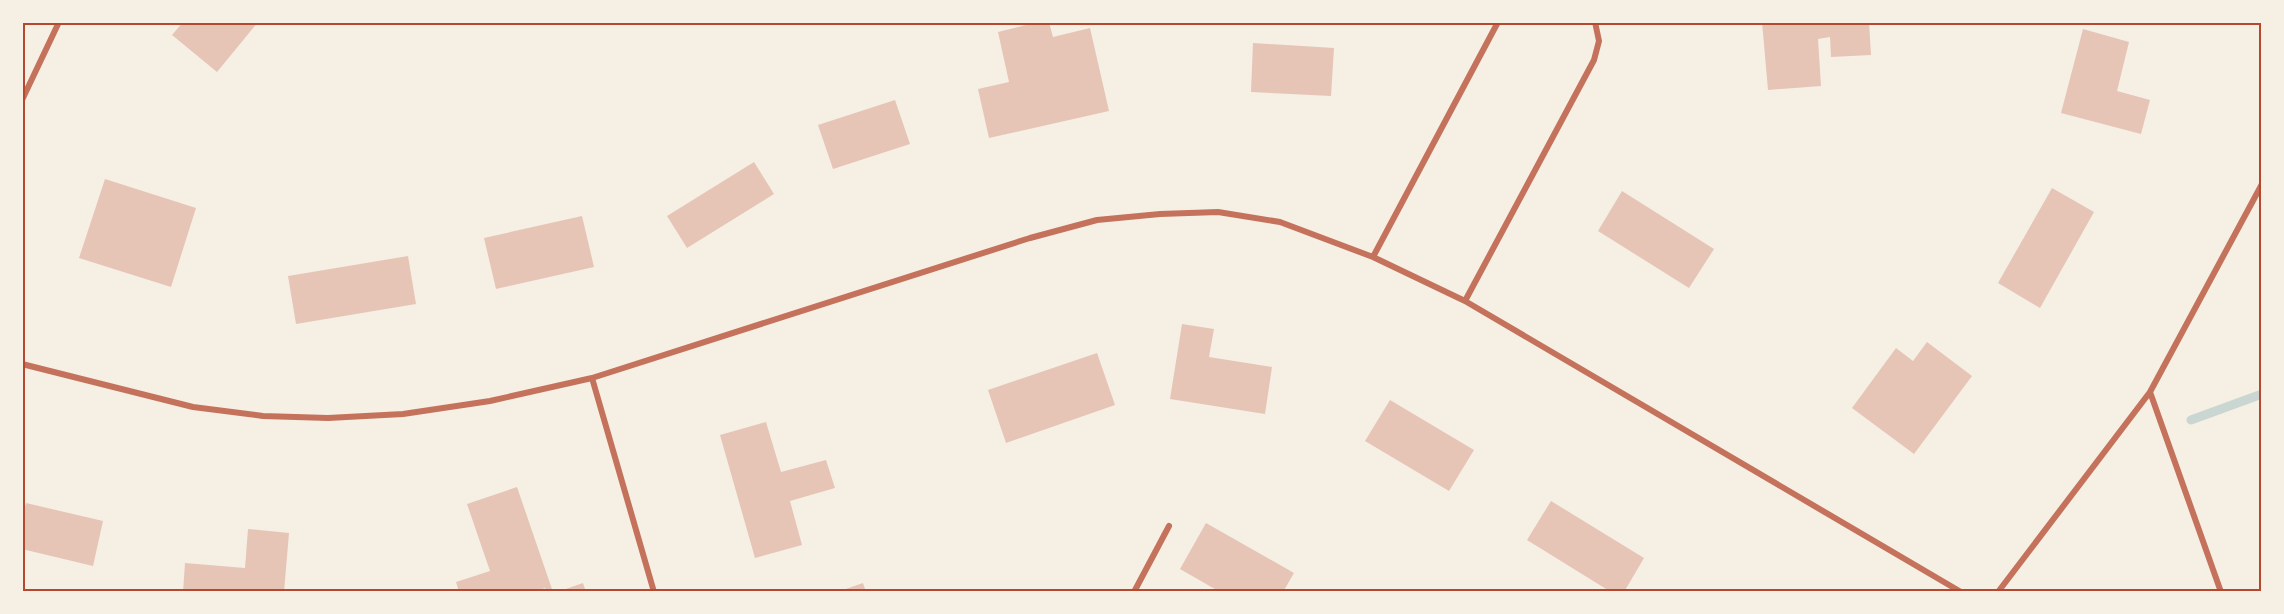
<svg xmlns="http://www.w3.org/2000/svg" width="2284" height="614" font-family="Inter,sans-serif">
<style>
.lines{fill:none;stroke-linecap:round;stroke-linejoin:round}
.stream{stroke:#c9d6d2;stroke-width:9}
.building{fill:#e6c5b7}
.minor{stroke:#c5725c;stroke-width:6}
.neatline{fill:none;stroke:#b5482f;stroke-width:2}
</style>
<rect width="100%" height="100%" fill="#f6efe4"/>
<g class="lines">
<path class="stream" d="M2191 420 2262 394"/>
</g>
<path class="building" d="M183 22H258L217 72 172 35Z
M1038 22H1049L1053 37 1090 28 1109 111 989 138 978 89 1009 82 998 32Z
M1762 22H1869L1871 55 1831 57 1830 37 1818 39 1821 86 1768 90Z
M2083 29 2129 42 2117 91 2150 100 2141 134 2061 113Z
M1253 43 1334 48 1331 96 1251 92Z
M895 100 910 144 833 169 818 125Z
M754 162 774 194 687 248 667 216Z
M105 179 196 208 171 287 79 258Z
M2052 188 2094 212 2040 308 1998 283Z
M1622 191 1714 249 1689 288 1598 231Z
M582 216 594 267 496 289 484 238Z
M408 256 416 304 296 324 288 276Z
M1182 324 1214 329 1209 357 1272 367 1265 414 1170 399Z
M1927 342 1972 376 1914 454 1852 408 1896 348 1913 361Z
M1097 353 1115 405 1006 443 988 390Z
M1390 400 1474 450 1449 491 1365 441Z
M766 422 781 472 826 460 835 488 790 501 802 545 755 558 720 435Z
M517 487 553 592H547L545 588 535 592H459L456 582 490 571 467 504Z
M1551 501 1644 558 1624 592H1611L1527 540Z
M26 503 103 521 93 566 22 549V519Z
M1206 523 1294 573 1283 592H1220L1180 569Z
M248 529 289 533 284 592H183L185 563 245 568Z
M583 583 586 592H560V591Z
M863 583 866 592H840V591Z"/>
<g class="lines">
<path class="minor" d="M22 100 59 22
M1373 257 1498 22
M1465 301 1594 60 1599 41 1595 22
M22 364 193 407 263 416 328 418 403 414 490 401 592 378 1030 238 1097 220 1160 214 1218 212 1280 222 1373 257 1465 301 1961 592
M592 378 654 592
M2150 392 2221 592
M1134 592 1169 526
M1998 592 2150 392 2262 184"/>
</g>
<rect width="2284" height="614" fill="none" stroke="#f6efe4" stroke-width="48"/>
<rect x="24" y="24" width="2236" height="566" class="neatline"/>
</svg>
